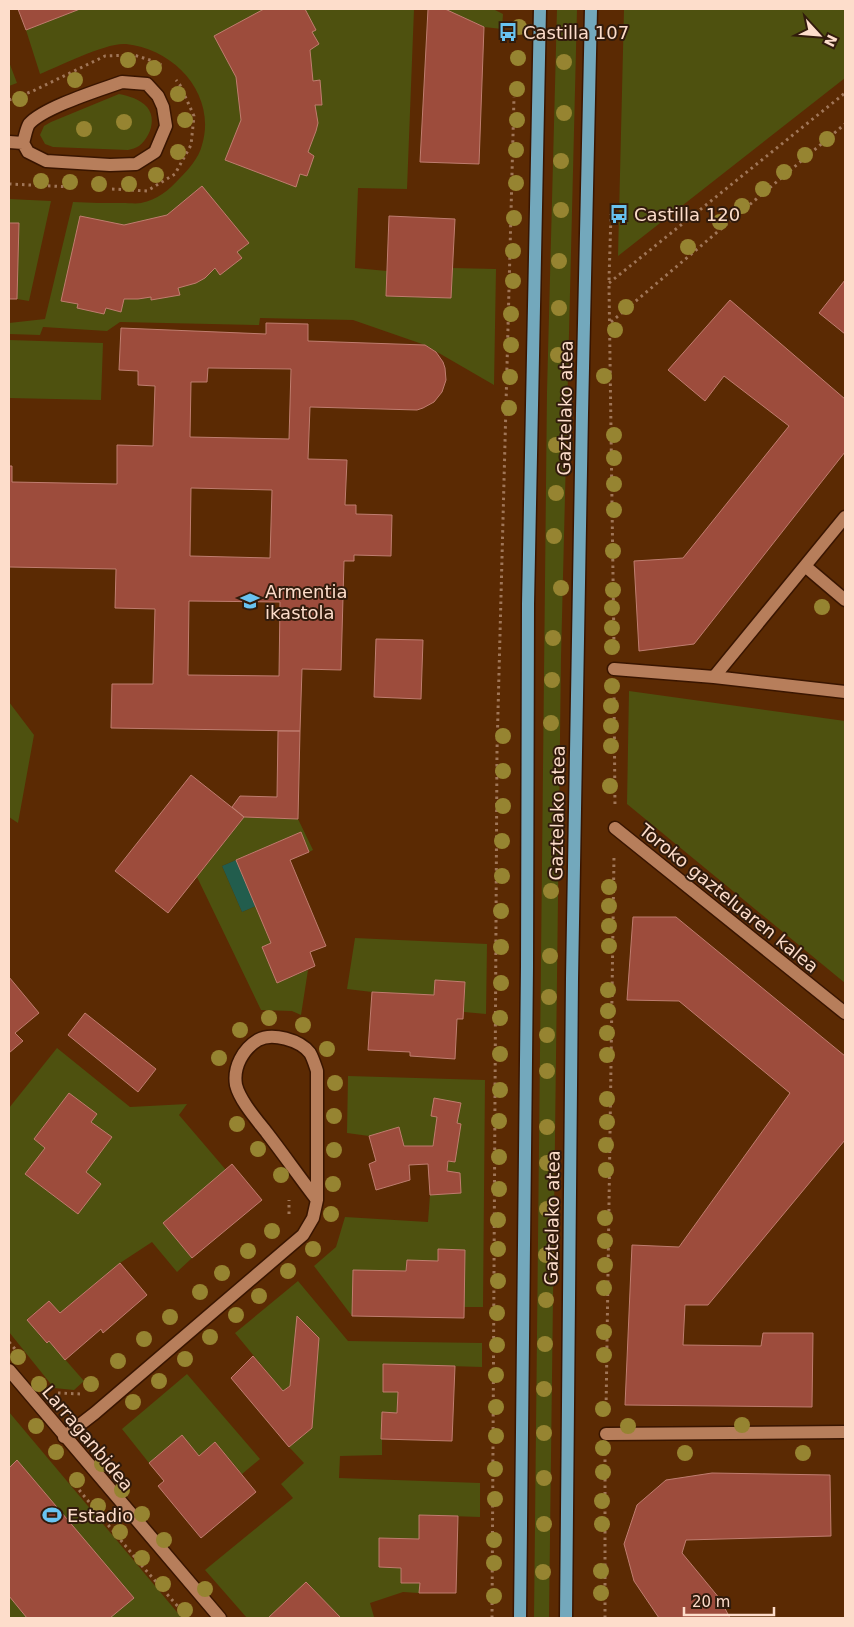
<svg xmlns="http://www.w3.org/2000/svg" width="854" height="1627" font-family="'DejaVu Sans',sans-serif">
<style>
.green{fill:#4e510f}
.water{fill:#225d4d}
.building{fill:#9d4c3c;stroke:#bf7d6f;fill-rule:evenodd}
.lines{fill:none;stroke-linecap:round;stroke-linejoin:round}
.pedestrian-casing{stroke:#391500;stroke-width:15}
.minor-casing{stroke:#391500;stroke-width:15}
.primary-casing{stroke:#391500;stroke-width:15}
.path{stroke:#a07658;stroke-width:3;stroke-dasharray:2.5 4;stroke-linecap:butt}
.pedestrian{stroke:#b77e5b;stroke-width:12}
.minor{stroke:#b77e5b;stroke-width:12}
.primary{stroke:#73a8bc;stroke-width:12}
.tree{fill:#968431}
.labels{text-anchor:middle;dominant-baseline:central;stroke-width:4;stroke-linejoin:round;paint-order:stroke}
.poi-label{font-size:18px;fill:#fdddcb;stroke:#311b0c;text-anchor:start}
.street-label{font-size:18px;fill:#fdddcb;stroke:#311b0c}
</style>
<rect width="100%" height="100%" fill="#5b2a03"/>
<path class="green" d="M80 9H414L407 189 358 188 355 268 387 271 386 296 451 298 452 268 496 269 494 385 425 345 353 320 260 318 259 325 120 322 107 331 43 327 40 335 9 334V323L45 319 73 202C90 203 106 203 122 203 128 203 136 204 141 203 157 200 169 190 179 179 188 170 199 158 202 145 217 95 175 49 126 44 107 42 59 66 40 74L26 30Z
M445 9H493L503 14 502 29 484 27Z
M557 9H577L561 658 549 1618H534L547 392Z
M624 9H845V78L618 256Z
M9 62 17 83 9 86Z
M119 94C129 96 140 99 147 107 157 119 150 137 139 146 136 148 132 149 128 150L53 147 45 144 40 135 44 126 51 122Z
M9 199 51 201 29 301 17 299 19 224 9 223Z
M9 340 103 343 101 400 9 398Z
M629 691 845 721V983L627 804Z
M9 702 34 735 18 823 9 817Z
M244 817 298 819 313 850 309 852 301 832 222 866 242 912 256 906 271 943 278 982 308 970 301 1015 292 1011 261 1010 197 877Z
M355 938 487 944 486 1014 464 1012 465 982 435 980 434 995 372 992 347 989Z
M57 1048 130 1107 187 1104 179 1115 226 1170 163 1223 192 1258 177 1272 152 1242 120 1263 60 1313 49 1301 27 1319 46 1343 49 1341 84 1381 74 1390 54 1388 9 1332V1108Z
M348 1076 485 1080 483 1307H464L465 1250 439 1249 438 1261H407L406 1271 354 1270 352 1316 314 1266 336 1247 345 1217 428 1222 430 1195 461 1193 460 1173 447 1171 460 1103 434 1099 431 1116 437 1117 433 1146H404L399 1127 369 1136 347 1133Z
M298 1281 348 1341 482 1343V1367L384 1364 383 1391 398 1392 397 1413H382V1455L340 1456 339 1478 480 1483V1517L420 1515 419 1539 379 1538V1567L401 1568V1583H420L419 1593 403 1592 370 1603 374 1617 369 1618H341L306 1582 268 1618H247L205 1570 293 1498 281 1484 304 1463 289 1447 312 1428 319 1338 297 1317 290 1386 283 1391 235 1333Z
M187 1374 260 1459 242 1474 215 1442 199 1456 182 1436 149 1463 122 1429Z
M9 1412 182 1618H9Z"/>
<path class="water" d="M236 860 256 906 242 912 222 866Z"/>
<path class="building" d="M18 9H80L26 30Z
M264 9H305L316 30 312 32 319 44 310 50 313 81 320 80 322 105H315L318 123 316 131 308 152 314 156 307 176 300 174 296 187 225 160 241 120 236 77 214 36Z
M428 9H445L484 27 479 164 420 162Z
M202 186 249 243 237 252 242 258 220 275 215 268 205 278 196 283 178 288 180 295 151 300V297L138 299H124L121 312 106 308 104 314 77 308 78 304 61 301 80 216 124 225 167 215Z
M389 216 455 219 451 298 386 296Z
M9 223H19L17 299H9Z
M845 280V334L819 313Z
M730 300 845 399V452L694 644 639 651 634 561 683 558 789 426 724 376 705 401 668 370Z
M266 323 308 324V341L425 345 436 352 443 362 445 368 446 380 442 392 434 402 423 408 417 410 310 407 308 459 347 460 345 505H356V514L392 515 391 556 354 555V561H344L341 670 302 669 300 731 111 728 112 684H153L155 609 115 608 116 569 9 567V466H12V482L117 484V445L153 446 155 386 138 385V371L119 370 121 328 266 334ZM208 368 291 369 289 439 190 437 191 382H207ZM191 488 272 490 270 558 190 556ZM189 601 280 602 279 676 188 675Z
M376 639 423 640 421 699 374 697Z
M278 731H300L298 819 244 817 232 807 240 796 277 797Z
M191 775 244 817 168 913 115 871Z
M301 832 309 852 290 860 326 946 310 952 315 966 277 983 262 947 271 943 236 860Z
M633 917H676L845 1056V1140L708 1305H685L683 1345 761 1346 763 1333H813L812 1407 625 1405 632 1245 679 1247 790 1093 679 1001 627 1000Z
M9 977 39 1013 15 1033 23 1041 9 1053Z
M435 980 465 982 463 1019H457L455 1059 410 1056V1052L368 1050 372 992 434 995Z
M85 1013 156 1069 138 1092 68 1035Z
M69 1093 97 1114 91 1122 112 1137 86 1172 101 1184 78 1214 25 1174 45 1148 34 1139Z
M434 1098 461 1103 457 1123 461 1124 455 1162 448 1161 447 1171 460 1173 461 1193 430 1195 428 1164 409 1165 410 1180 376 1190 369 1164 376 1161 369 1136 399 1127 404 1146H433L437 1117 431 1116Z
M232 1164 262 1200 192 1258 163 1223Z
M438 1249 465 1250 464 1318 352 1316 353 1270 406 1271 407 1260 438 1261Z
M120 1263 147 1295 103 1333 101 1329 65 1360 49 1341 47 1343 27 1320 49 1301 60 1313Z
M297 1316 319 1338 312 1428 289 1447 231 1378 253 1356 283 1391 290 1386Z
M383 1364 455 1366 452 1441 381 1439 382 1412 397 1413 398 1392H383Z
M182 1435 199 1456 215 1442 256 1492 201 1538 158 1486 164 1481 149 1463Z
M17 1460 134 1598 110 1618H27L9 1596V1468Z
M712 1473 830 1475 831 1536 686 1540 682 1553 720 1599 730 1618H659L634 1581 624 1544 637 1505 666 1480Z
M419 1515 458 1516 456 1593H419L420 1583H401V1568L379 1567V1538L419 1539Z
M306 1582 341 1618H268Z"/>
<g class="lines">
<g class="pedestrian-casing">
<path id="pedestrian" d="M805 566 845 600
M614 669 714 677 845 517
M714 677 845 692
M615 828 845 1013
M606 1434 845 1432"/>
</g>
<g class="minor-casing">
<path id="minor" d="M122 82 147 84 158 96 163 107 166 126 155 152 136 164 110 165 46 161 28 152 23 143C25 137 26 129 29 124 44 107 100 90 122 82Z
M9 142 23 143
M9 1370 220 1618
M64 1437 95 1413 303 1235 313 1218 317 1200V1071C315 1065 313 1058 310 1053 300 1040 272 1032 258 1040 243 1049 233 1067 236 1085 240 1101 257 1120 267 1133 284 1155 300 1178 317 1200"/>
</g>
<g class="primary-casing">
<path id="primary" d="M520 1618 527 967 528 604 540 9
M566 1618 572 979 582 413 591 9"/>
</g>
<path class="path" d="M9 100 33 91 105 56 134 55 159 63 161 65
M9 184 73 187
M112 189 147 191 175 174 191 145 194 116 180 85 176 80
M609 280 611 214
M609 283 845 93
M609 286 614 648
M611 322 845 124
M614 691 615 808
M289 1214V1200
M9 1342 15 1349
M58 1393 82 1394
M606 1413 614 856
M75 1485 143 1567 188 1618
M492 1618 497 750 514 97
M605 1618V1454"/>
<use href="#pedestrian" class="pedestrian"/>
<use href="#minor" class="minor"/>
<use href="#primary" class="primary"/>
</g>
<g class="tree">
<circle cx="519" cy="27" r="8"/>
<circle cx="518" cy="58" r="8"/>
<circle cx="128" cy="60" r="8"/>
<circle cx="564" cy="62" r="8"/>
<circle cx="154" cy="68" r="8"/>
<circle cx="75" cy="80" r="8"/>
<circle cx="517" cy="89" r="8"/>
<circle cx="178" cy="94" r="8"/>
<circle cx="20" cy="99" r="8"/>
<circle cx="564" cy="113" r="8"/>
<circle cx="185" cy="120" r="8"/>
<circle cx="517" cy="120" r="8"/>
<circle cx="124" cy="122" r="8"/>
<circle cx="84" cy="129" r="8"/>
<circle cx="827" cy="139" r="8"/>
<circle cx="516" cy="150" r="8"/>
<circle cx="178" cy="152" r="8"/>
<circle cx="805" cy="155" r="8"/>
<circle cx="561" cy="161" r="8"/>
<circle cx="784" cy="172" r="8"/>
<circle cx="156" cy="175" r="8"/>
<circle cx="41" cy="181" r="8"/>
<circle cx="70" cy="182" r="8"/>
<circle cx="516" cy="183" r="8"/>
<circle cx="99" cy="184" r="8"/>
<circle cx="129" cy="184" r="8"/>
<circle cx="763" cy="189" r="8"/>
<circle cx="742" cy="206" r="8"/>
<circle cx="561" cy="210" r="8"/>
<circle cx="514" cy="218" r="8"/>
<circle cx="720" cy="222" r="8"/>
<circle cx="688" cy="247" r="8"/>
<circle cx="513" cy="251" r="8"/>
<circle cx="559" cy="261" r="8"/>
<circle cx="513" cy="281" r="8"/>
<circle cx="626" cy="307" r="8"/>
<circle cx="559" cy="308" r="8"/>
<circle cx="511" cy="314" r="8"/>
<circle cx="615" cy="330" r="8"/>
<circle cx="511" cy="345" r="8"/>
<circle cx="558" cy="355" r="8"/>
<circle cx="604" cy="376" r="8"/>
<circle cx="510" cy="377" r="8"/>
<circle cx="509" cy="408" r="8"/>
<circle cx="614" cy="435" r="8"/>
<circle cx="556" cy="445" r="8"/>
<circle cx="614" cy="458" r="8"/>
<circle cx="614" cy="484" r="8"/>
<circle cx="556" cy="493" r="8"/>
<circle cx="614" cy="510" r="8"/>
<circle cx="554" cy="536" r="8"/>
<circle cx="613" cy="551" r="8"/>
<circle cx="561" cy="588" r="8"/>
<circle cx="613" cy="590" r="8"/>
<circle cx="822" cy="607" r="8"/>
<circle cx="612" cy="608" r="8"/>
<circle cx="612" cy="628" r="8"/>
<circle cx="553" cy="638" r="8"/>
<circle cx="612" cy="647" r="8"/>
<circle cx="552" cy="680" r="8"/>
<circle cx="612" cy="686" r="8"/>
<circle cx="611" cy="706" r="8"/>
<circle cx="551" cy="723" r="8"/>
<circle cx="611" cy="726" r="8"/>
<circle cx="503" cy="736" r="8"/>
<circle cx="611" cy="746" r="8"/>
<circle cx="503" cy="771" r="8"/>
<circle cx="610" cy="786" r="8"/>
<circle cx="503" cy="806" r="8"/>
<circle cx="502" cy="841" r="8"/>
<circle cx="502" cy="876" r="8"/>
<circle cx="609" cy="887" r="8"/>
<circle cx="551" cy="891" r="8"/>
<circle cx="609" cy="906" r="8"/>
<circle cx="501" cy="911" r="8"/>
<circle cx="609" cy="926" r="8"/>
<circle cx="609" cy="946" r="8"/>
<circle cx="501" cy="947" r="8"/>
<circle cx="550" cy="956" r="8"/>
<circle cx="501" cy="983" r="8"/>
<circle cx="608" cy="990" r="8"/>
<circle cx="549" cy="997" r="8"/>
<circle cx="608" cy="1011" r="8"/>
<circle cx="269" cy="1018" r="8"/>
<circle cx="500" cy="1018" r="8"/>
<circle cx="303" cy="1025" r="8"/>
<circle cx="240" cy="1030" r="8"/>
<circle cx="607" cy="1033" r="8"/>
<circle cx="547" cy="1035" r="8"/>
<circle cx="327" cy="1049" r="8"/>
<circle cx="500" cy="1054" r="8"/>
<circle cx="607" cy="1055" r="8"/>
<circle cx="219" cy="1058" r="8"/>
<circle cx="547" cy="1071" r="8"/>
<circle cx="335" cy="1083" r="8"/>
<circle cx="500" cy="1090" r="8"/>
<circle cx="607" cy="1099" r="8"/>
<circle cx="334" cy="1116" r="8"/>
<circle cx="499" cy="1121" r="8"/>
<circle cx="607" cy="1122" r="8"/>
<circle cx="237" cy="1124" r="8"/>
<circle cx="547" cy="1127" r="8"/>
<circle cx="606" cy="1145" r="8"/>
<circle cx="258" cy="1149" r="8"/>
<circle cx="334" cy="1150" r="8"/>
<circle cx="499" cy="1157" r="8"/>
<circle cx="547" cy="1163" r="8"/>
<circle cx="606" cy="1170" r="8"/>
<circle cx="281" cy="1175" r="8"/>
<circle cx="333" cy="1184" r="8"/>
<circle cx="499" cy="1189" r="8"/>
<circle cx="547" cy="1209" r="8"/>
<circle cx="331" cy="1214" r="8"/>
<circle cx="605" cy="1218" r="8"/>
<circle cx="498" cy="1220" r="8"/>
<circle cx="272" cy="1231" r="8"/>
<circle cx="605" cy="1241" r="8"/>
<circle cx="313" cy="1249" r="8"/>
<circle cx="498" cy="1249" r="8"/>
<circle cx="248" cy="1251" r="8"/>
<circle cx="546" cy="1255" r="8"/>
<circle cx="605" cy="1265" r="8"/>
<circle cx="288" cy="1271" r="8"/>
<circle cx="222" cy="1273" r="8"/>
<circle cx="498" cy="1281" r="8"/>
<circle cx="604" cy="1288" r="8"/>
<circle cx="200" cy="1292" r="8"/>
<circle cx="259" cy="1296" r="8"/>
<circle cx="546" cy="1300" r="8"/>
<circle cx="497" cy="1313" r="8"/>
<circle cx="236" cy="1315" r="8"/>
<circle cx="170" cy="1317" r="8"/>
<circle cx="604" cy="1332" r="8"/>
<circle cx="210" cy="1337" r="8"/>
<circle cx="144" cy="1339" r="8"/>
<circle cx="545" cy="1344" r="8"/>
<circle cx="497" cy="1345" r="8"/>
<circle cx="604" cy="1355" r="8"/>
<circle cx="18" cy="1357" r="8"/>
<circle cx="185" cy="1359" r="8"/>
<circle cx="118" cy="1361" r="8"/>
<circle cx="496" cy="1375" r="8"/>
<circle cx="159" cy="1381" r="8"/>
<circle cx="39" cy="1384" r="8"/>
<circle cx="91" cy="1384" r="8"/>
<circle cx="544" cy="1389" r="8"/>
<circle cx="133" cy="1402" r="8"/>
<circle cx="496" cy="1407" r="8"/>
<circle cx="603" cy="1409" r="8"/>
<circle cx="742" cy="1425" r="8"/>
<circle cx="36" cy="1426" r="8"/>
<circle cx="628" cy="1426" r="8"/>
<circle cx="544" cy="1433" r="8"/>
<circle cx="496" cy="1436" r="8"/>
<circle cx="603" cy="1448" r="8"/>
<circle cx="56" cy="1452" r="8"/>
<circle cx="685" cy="1453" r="8"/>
<circle cx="803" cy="1453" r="8"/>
<circle cx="102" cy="1464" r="8"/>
<circle cx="495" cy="1469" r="8"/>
<circle cx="603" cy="1472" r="8"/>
<circle cx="544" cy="1478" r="8"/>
<circle cx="77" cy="1480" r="8"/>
<circle cx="122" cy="1490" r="8"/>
<circle cx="495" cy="1499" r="8"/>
<circle cx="602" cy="1501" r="8"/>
<circle cx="98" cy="1506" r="8"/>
<circle cx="142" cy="1514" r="8"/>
<circle cx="544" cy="1524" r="8"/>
<circle cx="602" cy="1524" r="8"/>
<circle cx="120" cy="1532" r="8"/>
<circle cx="164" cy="1540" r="8"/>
<circle cx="494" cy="1540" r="8"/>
<circle cx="142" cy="1558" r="8"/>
<circle cx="494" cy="1563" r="8"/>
<circle cx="601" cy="1571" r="8"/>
<circle cx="543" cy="1572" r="8"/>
<circle cx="163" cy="1584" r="8"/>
<circle cx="205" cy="1589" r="8"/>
<circle cx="601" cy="1593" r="8"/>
<circle cx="494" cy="1596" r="8"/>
<circle cx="185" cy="1610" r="8"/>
</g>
<defs>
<g id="bus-bare" transform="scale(1.5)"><path d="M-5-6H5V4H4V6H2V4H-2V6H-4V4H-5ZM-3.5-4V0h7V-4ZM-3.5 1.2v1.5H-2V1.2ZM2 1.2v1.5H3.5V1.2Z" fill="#69c3f1" stroke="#311b0c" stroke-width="2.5" paint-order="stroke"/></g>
<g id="school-bare" transform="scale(1.5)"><path d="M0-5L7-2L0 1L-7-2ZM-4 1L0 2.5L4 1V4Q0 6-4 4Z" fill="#69c3f1" stroke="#311b0c" stroke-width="2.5" paint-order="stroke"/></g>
<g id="stadium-bare" transform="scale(1.5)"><path d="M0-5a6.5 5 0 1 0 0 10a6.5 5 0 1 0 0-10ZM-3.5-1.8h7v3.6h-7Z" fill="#69c3f1" stroke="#311b0c" stroke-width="2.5" paint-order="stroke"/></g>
</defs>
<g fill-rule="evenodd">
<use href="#bus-bare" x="508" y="32"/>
<use href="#bus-bare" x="619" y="214"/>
<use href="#school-bare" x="250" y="601"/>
<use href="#stadium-bare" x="52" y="1515"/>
</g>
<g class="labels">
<g class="poi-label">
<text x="523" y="32">Castilla 107</text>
<text x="634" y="214">Castilla 120</text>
<text x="265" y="591">Armentia<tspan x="265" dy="21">ikastola</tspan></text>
<text x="67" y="1515">Estadio</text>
</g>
<g class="street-label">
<text transform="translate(565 408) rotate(-89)">Gaztelako atea</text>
<text transform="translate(557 813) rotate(-89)">Gaztelako atea</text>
<text transform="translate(729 898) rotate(39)">Toroko gazteluaren kalea</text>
<text transform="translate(552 1218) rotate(-89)">Gaztelako atea</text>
<text transform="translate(88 1438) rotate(50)">Larraganbidea</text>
</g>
</g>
<rect width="854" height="1627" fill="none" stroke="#fdddcb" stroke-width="20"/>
<g transform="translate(819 35) rotate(116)" stroke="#311b0c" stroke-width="4" paint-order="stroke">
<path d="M0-4L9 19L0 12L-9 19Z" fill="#fdddcb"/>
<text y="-8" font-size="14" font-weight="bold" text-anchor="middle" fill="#fdddcb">N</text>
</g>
<path d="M684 1607v8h90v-8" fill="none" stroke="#fdddcb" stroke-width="2.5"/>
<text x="692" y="1607" font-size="15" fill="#fdddcb" stroke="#311b0c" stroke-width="4" paint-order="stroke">20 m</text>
</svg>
